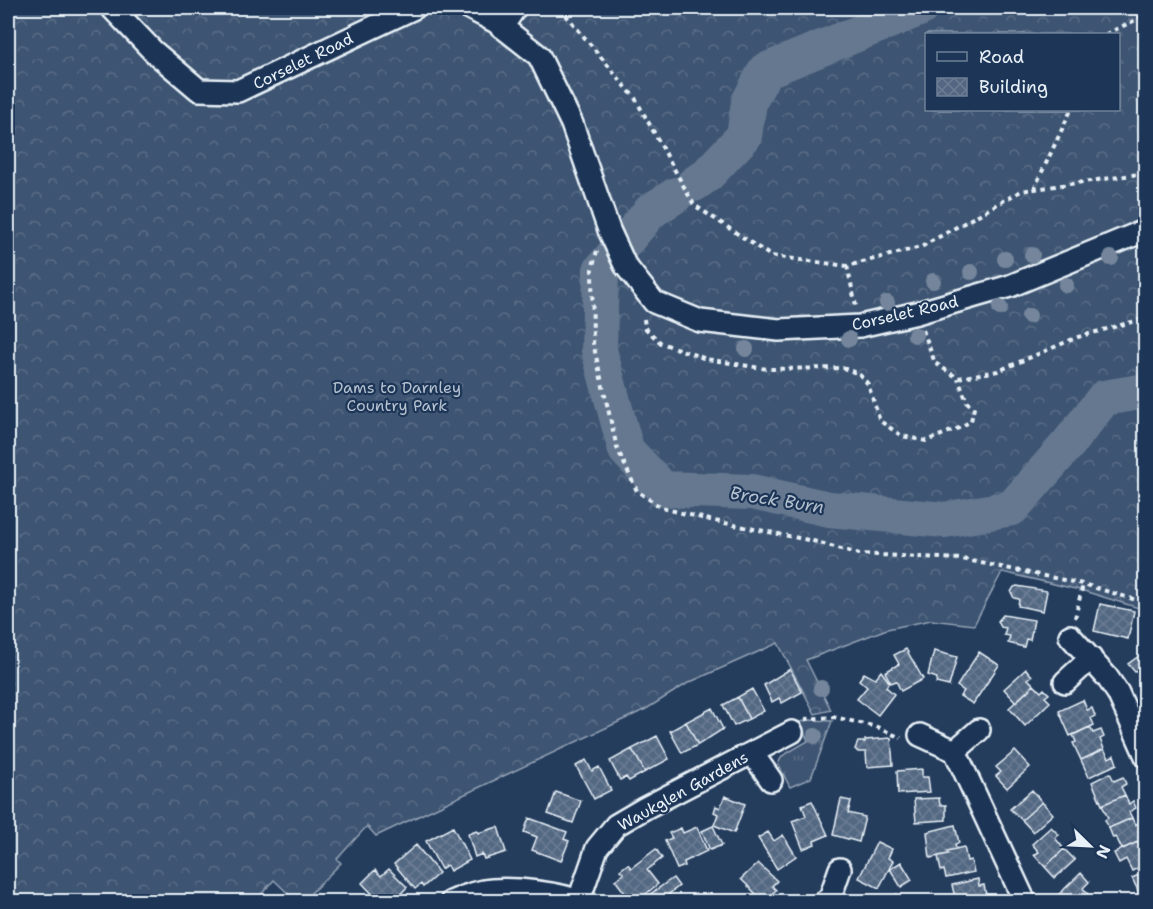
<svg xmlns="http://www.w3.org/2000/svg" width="1153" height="909" font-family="'Shantell Sans',sans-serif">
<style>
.grass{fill:url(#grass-tufts);stroke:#93a2b5;stroke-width:1.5}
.forest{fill:url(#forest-crowns);stroke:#93a2b5;stroke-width:1.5;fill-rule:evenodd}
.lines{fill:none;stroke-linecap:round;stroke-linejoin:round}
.river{stroke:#657890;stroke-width:36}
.building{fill:url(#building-cross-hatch);stroke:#e8f1f8;stroke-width:1.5}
.minor-casing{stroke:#e8f1f8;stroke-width:26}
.path{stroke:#e8f1f8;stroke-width:4;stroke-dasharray:4.5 4.5;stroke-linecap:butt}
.minor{stroke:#1d3557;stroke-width:21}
.tree{fill:#74869c}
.labels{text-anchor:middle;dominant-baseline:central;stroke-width:4.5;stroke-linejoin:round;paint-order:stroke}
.street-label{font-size:16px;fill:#e8f1f8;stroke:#1d3557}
.park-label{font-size:16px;fill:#b5c2d0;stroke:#1d3557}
.water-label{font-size:18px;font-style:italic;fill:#b4c1ce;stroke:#1d3557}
</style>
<defs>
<pattern id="grass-tufts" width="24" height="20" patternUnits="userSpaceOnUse" patternTransform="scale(1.5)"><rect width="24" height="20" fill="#3e5472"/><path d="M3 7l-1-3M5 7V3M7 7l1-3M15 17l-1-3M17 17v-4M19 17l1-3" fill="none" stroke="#5a6d87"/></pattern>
<pattern id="forest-crowns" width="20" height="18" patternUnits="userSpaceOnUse" patternTransform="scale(1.5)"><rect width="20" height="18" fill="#3e5472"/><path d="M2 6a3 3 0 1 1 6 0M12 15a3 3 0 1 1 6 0" fill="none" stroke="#5a6d87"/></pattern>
<pattern id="building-cross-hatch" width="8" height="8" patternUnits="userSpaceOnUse" patternTransform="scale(1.5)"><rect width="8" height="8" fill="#536782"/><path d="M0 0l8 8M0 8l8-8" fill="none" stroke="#6c7d94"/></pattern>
</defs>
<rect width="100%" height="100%" fill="#253d5d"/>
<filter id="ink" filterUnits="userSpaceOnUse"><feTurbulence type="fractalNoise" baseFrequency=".0167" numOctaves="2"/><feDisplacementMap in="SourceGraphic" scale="12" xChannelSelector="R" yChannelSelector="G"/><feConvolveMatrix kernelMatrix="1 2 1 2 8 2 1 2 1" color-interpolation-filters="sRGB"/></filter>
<g filter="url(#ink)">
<path class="grass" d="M809 720 832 721 811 778 790 787 778 764 782 756 808 741 800 722Z"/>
<path class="forest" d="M8 8H1145V610L1084 591 1002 572 974 625 931 620 887 629 806 660 831 710 815 714 778 643 688 683 646 709 376 836 367 826 337 859 341 863 303 901H296L274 880 255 901H8ZM926 34H1118V110H926Z"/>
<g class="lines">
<path class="river" d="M694 184 707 175 744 136 749 102 765 71 921 8
M676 195 651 211 601 270 599 350 626 450 663 489 752 492 829 509 944 520 1012 508 1069 443 1104 398 1146 391"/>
</g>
<path class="building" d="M1017 586 1047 591 1043 611 1018 606 1019 599 1014 598 1011 592 1014 587Z
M1100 604 1134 611 1128 639 1094 631Z
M1003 615 1034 620 1030 640 1026 639 1024 647 1008 643 1010 636 1004 635 1006 628 1001 627 998 621Z
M906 649 923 679 901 691 896 681 891 683 885 672 899 664 894 655Z
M934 651 957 657 949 686 936 683 937 678 928 675Z
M1146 651V678L1139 669 1135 672 1128 664Z
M979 652 999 665 973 704 960 696 964 691 957 686Z
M790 669 802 692 782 703 779 698 772 702 764 685Z
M1026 669 1032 676 1028 679 1034 685 1016 702 1004 689Z
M881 671 889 682 886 687 894 694 878 715 857 699 867 687 859 680 864 673 875 679Z
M1034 685 1041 692 1044 689 1049 694 1045 697 1050 702 1025 726 1009 708Z
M752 689 764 711 749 719 738 697Z
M738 697 749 719 734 726 723 705Z
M1083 700 1087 710 1092 708 1095 716 1091 718 1094 725 1070 736 1059 711Z
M712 708 723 729 698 745 686 722Z
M686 722 698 745 682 753 670 731Z
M1090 727 1093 733 1101 730 1104 737 1100 739 1104 749 1081 760 1073 743 1076 742 1073 735Z
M657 736 669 759 645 772 632 749Z
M891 738 893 765 867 767 866 752H858L855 749 858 742H865V740Z
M632 749 645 772 629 781 626 777 620 780 610 761Z
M1104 749 1109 758 1114 755 1117 764 1089 777 1081 760Z
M1015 751 1030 767 1007 788 996 776 1001 772 996 767Z
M586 760 592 771 599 767 611 790 594 799 576 766Z
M922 769V777H928L930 792 898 794 897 771Z
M1110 773 1114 781 1123 777 1126 784 1121 787 1125 795 1102 805 1092 782Z
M1032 790 1042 802 1022 820 1010 809Z
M556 792 581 801 573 823 548 814Z
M1125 795 1129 804 1133 801 1136 808 1129 812 1132 818 1109 828 1105 820 1108 818 1102 805Z
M725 796 745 804 734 833 714 825 718 814 714 812 716 806 720 808Z
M939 798 940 805H946V820L916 822 914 799Z
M841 799 851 801 848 813 865 817 859 842 833 835Z
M812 801 828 835 814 841 815 844 803 849 792 821 806 816 802 805Z
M1042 802 1053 814 1033 832 1022 820Z
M529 818 567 832 564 839 569 841 561 861 532 850 537 837 524 832Z
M1132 818 1135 825 1142 821 1145 829 1141 831 1144 839 1122 849 1116 837 1113 838 1109 828Z
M955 825 959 843 955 844 956 849 947 851 948 854 930 858 927 832Z
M713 826 722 845 710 850 702 831Z
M453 827 470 860 450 871 447 865 441 869 426 841Z
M498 827 506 852 484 859 482 854 475 857 468 834 477 831 478 833Z
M697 827 707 851 684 862 685 866 677 869 665 841 672 838 669 833 681 828 683 833Z
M1051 827 1059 835 1055 838 1064 849 1045 867 1034 855 1039 852 1032 844Z
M768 832 774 841 783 835 796 856 777 869 758 838Z
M1144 839 1146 864 1132 871 1126 859 1119 863 1114 853Z
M877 842 892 849 888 858 893 861 879 888 859 878Z
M416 845 439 873 423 887 421 884 415 889 394 864Z
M964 847 967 861 971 860 974 872 946 878 944 870 941 871 938 856 948 854 947 851Z
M656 849 662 858 647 870 658 884 636 902 631 895 628 897 615 880 624 874 620 870 628 864 631 868Z
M1064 849 1075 860 1055 878 1045 867Z
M901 862 912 880 901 887 890 869Z
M758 863 777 881 772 886 776 890 764 902 741 879Z
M389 869 407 887 393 902H380L362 883 375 870 381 876Z
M1146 872V895L1141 897 1132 878Z
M1081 873 1089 882 1083 888 1090 897 1085 902H1061L1057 896Z
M673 878 679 886 669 894 675 902 642 900Z
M978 879 979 886 984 885 987 900 956 902 952 885Z
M897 894 901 902H881Z"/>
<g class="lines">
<g class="minor-casing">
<path id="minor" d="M112 8 153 51 199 90 238 91 414 8
M469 8 496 22 539 56 572 124 609 230 625 265 654 302 700 321 779 330 860 326 917 313 1010 286 1146 230
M502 27 515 8
M1070 636 1107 677 1118 693 1146 756
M1065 682 1091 658
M920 735 955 751 1025 902
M955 751 979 730
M752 753 771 780
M579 900 597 848 616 825 645 808 792 732
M451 902C464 896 478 891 492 890 515 888 560 893 581 902
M824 902 830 898 840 869"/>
</g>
<path class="path" d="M560 8 635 98 694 205 771 256 847 266 921 247 1021 191 1146 173
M1106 34 1146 15
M1034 189 1071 110
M597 251 592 269 593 343 617 448 637 491 662 508 710 520 813 541 859 554 962 559 1083 584 1146 603
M847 266 856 306
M644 319 645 328 661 343 706 359 767 369 843 368 859 374 868 384 880 421 902 436 926 441 959 428 971 421 974 408 967 402 958 378
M923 330 935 363 958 378 998 371 1078 337 1146 318
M1075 618 1083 584
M805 719 834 717 877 727 901 738"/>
<use href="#minor" class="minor"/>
</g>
<g class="tree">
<circle cx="1032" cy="255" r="8"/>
<circle cx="1111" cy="258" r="8"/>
<circle cx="1005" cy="259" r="8"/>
<circle cx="971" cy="272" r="8"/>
<circle cx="933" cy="281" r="8"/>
<circle cx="1066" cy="285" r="8"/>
<circle cx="887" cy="303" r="8"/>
<circle cx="1000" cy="308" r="8"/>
<circle cx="1029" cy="316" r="8"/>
<circle cx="915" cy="335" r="8"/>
<circle cx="849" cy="339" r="8"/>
<circle cx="746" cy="349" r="8"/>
<circle cx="821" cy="688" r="8"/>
<circle cx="815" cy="736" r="8"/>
</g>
</g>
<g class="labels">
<g class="street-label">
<text transform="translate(303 61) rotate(-26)">Corselet Road</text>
<text transform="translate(905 313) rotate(-13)">Corselet Road</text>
<text transform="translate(683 791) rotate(-29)">Waukglen Gardens</text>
</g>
<g class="park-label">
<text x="397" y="387">Dams to Darnley<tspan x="397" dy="18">Country Park</tspan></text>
</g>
<g class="water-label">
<text transform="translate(777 500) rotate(9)">Brock Burn</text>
</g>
</g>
<rect width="1153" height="909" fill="none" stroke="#1d3557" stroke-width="30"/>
<rect x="15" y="15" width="1123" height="879" fill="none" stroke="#e8f1f8" stroke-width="2" filter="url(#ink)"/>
<rect x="925" y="33" width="195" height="78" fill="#1d3557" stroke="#6e8097" stroke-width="1.5"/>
<rect x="937" y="52" width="30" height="9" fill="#1d3557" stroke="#6e8097" stroke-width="1.5"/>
<text x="979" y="63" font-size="18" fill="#e8f1f8">Road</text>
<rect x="937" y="78" width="30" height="18" fill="url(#building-cross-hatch)" stroke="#6e8097" stroke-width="1.5"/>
<text x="979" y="93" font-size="18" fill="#e8f1f8">Building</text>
<g transform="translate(1090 846) rotate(114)" stroke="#1d3557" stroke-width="4.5" paint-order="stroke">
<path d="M0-4.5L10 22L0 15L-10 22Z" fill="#e8f1f8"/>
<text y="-9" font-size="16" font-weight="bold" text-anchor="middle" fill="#e8f1f8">N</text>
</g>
</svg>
